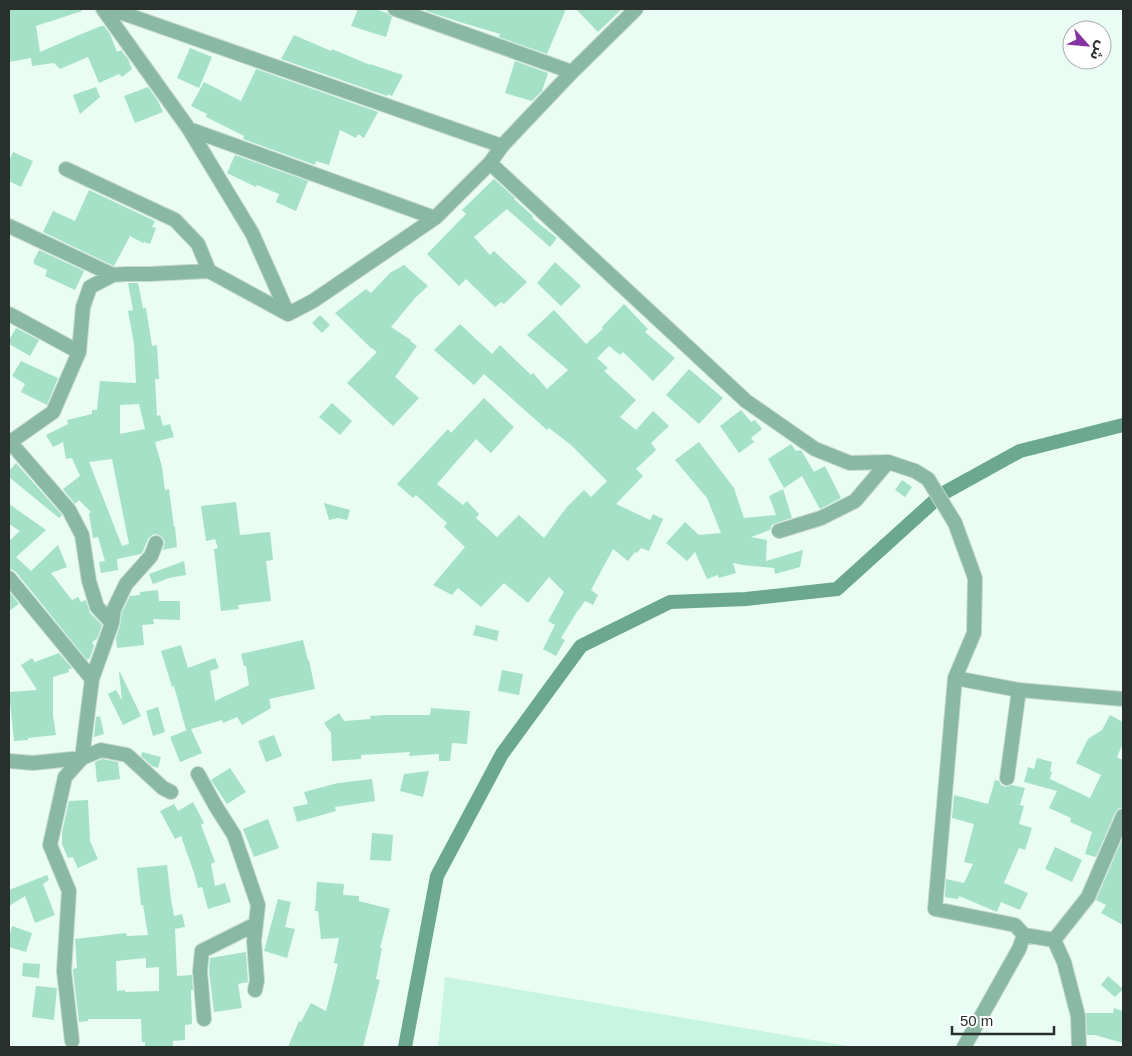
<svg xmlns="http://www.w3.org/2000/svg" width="1132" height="1056" font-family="Helvetica,'Noto Sans Arabic',sans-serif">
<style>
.green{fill:#c7f5e1}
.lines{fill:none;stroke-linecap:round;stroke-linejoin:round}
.canal{stroke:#6ca890;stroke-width:14}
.building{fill:#a4e1c7;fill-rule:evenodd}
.minor-casing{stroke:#c6d8d0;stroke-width:16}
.tertiary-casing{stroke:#c6d8d0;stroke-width:16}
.minor{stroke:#89b9a4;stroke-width:14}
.tertiary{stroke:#89b9a4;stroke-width:14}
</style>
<rect width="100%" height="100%" fill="#e9fdf4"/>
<path class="green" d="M445 977 854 1047H438Z"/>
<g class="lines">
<path class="canal" d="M405 1047 437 876 502 754 581 646 670 602 746 599 837 589 942 494 1020 451 1123 425"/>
</g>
<path class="building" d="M9 9H82V11L36 26 40 52 79 35 101 26H104L110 34 117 52 121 50 128 59 132 69 122 77 119 74 99 83 88 57 60 69 54 63 32 66 31 58 9 62Z
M358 9H375L387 13 392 17 386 37 351 26Z
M426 9H566L547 54 499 37 500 34 463 23 426 11Z
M576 9H622L598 32Z
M294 35 331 51 332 49 370 65V64L403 75 392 96 388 94 387 96 281 59Z
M190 48 212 57 199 88 177 78Z
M515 61 548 73 542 91 532 101 505 93Z
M256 69 378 112 364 138 358 134 356 138 340 130 329 165 316 161 315 165 243 139 244 136 206 117 207 114 191 106 204 82 241 101Z
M96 87 100 97 80 114 73 95Z
M148 87 158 101 163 112 135 123 124 96Z
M13 152 33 161 21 187 9 181V161Z
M235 155 308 181 296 211 276 202 279 194 257 185 256 187 227 173Z
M494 179 515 198 514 199 533 216 532 218 557 238 550 247 507 209 474 237 490 255 494 251 527 282 504 304 501 302 495 307 466 279 459 286 427 254 466 214 462 210Z
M89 190 155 221 152 227 156 228 150 244 144 242 143 243 130 236 114 266 43 232 53 211 75 221Z
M39 250 84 271 75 290 45 276 47 270 34 264V260Z
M555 262 581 286 561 306 537 283Z
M404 265 428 286 415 298 391 327 411 340 410 341 417 346 395 377 419 398 393 426 347 383 377 352 370 347 335 313 366 289 371 293 390 273Z
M128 283H138L143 308H146L152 346 157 345 159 379H155L157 416 160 415 163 426 170 424 174 437 155 442 162 467 165 490 169 489 174 527H175L177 547 163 550 165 542 163 538 159 535 154 534 151 536 148 539 143 551 141 554 117 559 118 570 101 573 99 562 105 561 98 537 93 538 89 514 91 512 79 500 75 504 63 489 80 476 72 458 66 459 63 442 53 447 46 435 68 424 67 420 92 414V410H97L100 381 136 383 134 344 128 311 133 310ZM139 404 145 429 120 434V405ZM112 459 129 544 122 546 89 462Z
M624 304 648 329 645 332 675 358 653 381 623 352 620 355 609 346 597 358 608 368 604 371 636 400 620 417 636 430 653 411 669 426 651 443 656 450 636 469 643 476 616 504 650 520 653 514 663 519 649 551 641 548 637 553 635 552 628 561 613 549 591 590 598 595 593 605 585 601 578 611V610L561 638 565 640 556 656 543 649 555 625 548 621 564 592 549 577 528 603 504 583 481 607 458 588 452 595 433 585 465 547 444 527 447 523 416 495 413 498 397 484 448 429 451 433 484 398 514 427 491 453 476 439 437 484 463 505 467 501 479 514 476 518 497 537 519 515 544 538 566 508 584 490 591 497 607 481 571 445 549 428 547 430 484 374 474 385 434 350 460 324 492 354 500 345 531 375 533 373 547 389 568 370 527 335 554 310 586 344 603 329 602 327Z
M320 315 330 325 322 333 312 323Z
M16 328 39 340 30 356 9 344V340Z
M21 361 58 378 47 405 21 392 25 384 12 376Z
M689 369 723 398 699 424 666 395Z
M332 403 352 421 340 435 319 417Z
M741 410 751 422 755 420 762 429 751 438 754 442 739 453 720 426Z
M699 442 734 488 744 518 776 515 769 496 783 489 792 518 776 523 772 525 770 530 751 537 767 540 766 561 803 550 800 567 775 574 774 568 743 565 733 563 736 573 719 578 718 575 707 579 695 552 687 561 666 543 685 522 699 535 721 533 707 498 675 460Z
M791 444 796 451 801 450 814 472 825 466 841 498 820 509 802 476 784 488 768 459Z
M16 463 62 515 59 518 9 477V471Z
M902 480 912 487 905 497 895 490Z
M236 502 240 535 270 532 273 560 266 561 271 601 238 605 239 609 221 611 214 549 218 548 215 539 206 541 201 506Z
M324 503 350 510 347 520 338 518 329 520Z
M9 504 46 530 16 557 31 571 58 545 67 567 51 573 72 600 78 597 81 602 86 600 90 613 102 625 97 639 92 642 94 646 90 658 87 660 16 572 13 570 9 569V541L20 531 9 524Z
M184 561 186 575 169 578 153 584 149 574Z
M158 590 159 601H180V620L153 619 154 624 142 625 144 645 117 648 116 638 120 626 122 612 130 596 140 595V592Z
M9 591 19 604 9 611Z
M476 625 499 631 497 641 473 635Z
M303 640 308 660H309L315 689 269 699 271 708 242 725 237 717 223 723 222 720 191 729 202 753 180 762 170 737 187 730H186L174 686 172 687 161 651 181 645 188 668 215 658 219 668 210 671 215 701 249 685 246 666H244L241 654Z
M59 653 72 668 68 670 69 672 53 677V716L56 735 28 738V740L14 741 9 692 37 690 21 665 32 658 35 662Z
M502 670 523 674 519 695 498 691Z
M119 672H120L141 716 123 725 108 694 116 690 122 700Z
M158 707 165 732 153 736 146 711Z
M431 708 470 711 467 744 452 743 450 761H439V754L409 756 410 752 361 755V759L332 761 331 733 324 723 339 713 344 721 371 719 370 716 387 715H430Z
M1110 715 1123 722V743L1117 757 1123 760V807L1118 809 1115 813 1096 857 1085 854 1092 832 1070 822 1071 818 1049 808 1057 791 1024 782 1028 767 1034 769 1037 758 1052 762 1050 771 1052 772 1050 779 1090 798 1101 775 1076 763 1088 739 1102 730Z
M100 716 104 734 94 737 96 717Z
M274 735 282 756 266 762 258 741Z
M142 752 161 757 158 768 152 766 141 756Z
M102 759 118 762 120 779 97 782 95 762Z
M230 768 246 792 227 804 211 780Z
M429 771 423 797 400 791 404 774Z
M372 779 375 801 335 807 336 811 297 822 293 807 308 804 304 792 338 783Z
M995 780 999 781 1001 785 1005 787 1012 785 1025 788 1020 805 1024 806 1019 824 1032 828 1025 850 1019 848 1004 883 1028 893 1020 910 1001 902 997 912 959 896 958 899 945 897 946 879 964 883 973 864 964 862 974 824 952 818 954 795 988 804Z
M88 800 90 841 98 859 78 868 73 857 68 858 62 844V832L69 801Z
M193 802 204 823 201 825 215 862 211 864 215 886 225 883 231 902 208 909 202 887 198 888 194 873 181 836 175 839 160 811 174 804 178 811Z
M268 819 279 848 254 857 243 829Z
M372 833 393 835 391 861 370 860Z
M1123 837V925L1101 913 1106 905 1096 900Z
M1055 847 1082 860 1072 882 1045 869Z
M167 865 171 899 174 916 182 914 185 927 175 929 177 976 192 975 193 990H191L192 1024 185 1025V1040L173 1041V1047H145V1042H142L141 1019H88V1021L79 1022 73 971V969L77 968 75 939 126 933 127 936 148 935 143 905H141L137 868ZM146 958V968L159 967V991L125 992V990L117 991 116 961Z
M47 875 49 880 43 884 55 915 35 923 25 896 9 906V890Z
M317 882 344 884 343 895 359 896V901L390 909 380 948H382L376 979 380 980 363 1047H288L299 1021 301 1022 311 1003 326 1011 338 964 334 963 339 938 321 939 318 911H315Z
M278 899 291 902 285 927 295 929 287 958 264 951Z
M12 926 32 933 26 952 9 947V938Z
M246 952 248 982 238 984 242 1008 214 1012 209 971 210 958Z
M23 963 40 964 39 978 22 976Z
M1108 976 1123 989 1115 997 1101 985Z
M36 986 57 988 54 1020 32 1017Z
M1114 1008 1123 1011V1043L1095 1035H1087L1086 1013H1113Z"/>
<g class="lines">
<g class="minor-casing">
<path id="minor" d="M103 9 189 129 252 233 288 314
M111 9 502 146
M395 9 572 72
M189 129 435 218
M66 169 175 220 198 244 209 271
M9 226 113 275
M9 314 79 352
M10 442 69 510 82 535 89 581 97 607 112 623
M9 443 53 412 79 352 83 307 90 287 113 275 125 274H150L209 271 288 314 313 301 435 218 490 163
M779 531 821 518 855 501 888 462
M9 578 92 679
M955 678 935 909 1015 925 1024 935 1054 940 1064 962 1078 1016 1079 1047
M9 761 33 763 82 758 92 679 112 623 114 609 126 584 151 556 156 543
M198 774 215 805 234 835 258 905 254 941 257 981 255 990
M1007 778 1019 690
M1054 940 1088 897 1123 816
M204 1019 200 971 202 951 256 924
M72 1041 64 971 69 891 50 845 65 777 82 758 101 750 127 755 163 788 171 792
M964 1047 1019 949 1024 935"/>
</g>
<g class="tertiary-casing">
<path id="tertiary" d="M636 9 572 72 502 146 490 163 746 401 815 449 850 463 888 462 915 471 928 479 955 523 975 578 974 633 955 678 1019 690 1123 699"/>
</g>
<use href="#minor" class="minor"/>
<use href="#tertiary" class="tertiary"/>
</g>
<rect width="1132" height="1056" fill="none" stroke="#282f2c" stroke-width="20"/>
<g transform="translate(1087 45) rotate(117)"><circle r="24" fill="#ffffff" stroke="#a9acab"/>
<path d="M0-4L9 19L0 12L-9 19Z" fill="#8633a1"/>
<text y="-8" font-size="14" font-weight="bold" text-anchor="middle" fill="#282f2c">ش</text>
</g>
<path d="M952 1026v8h102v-8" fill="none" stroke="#282f2c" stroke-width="2.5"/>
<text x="960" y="1026" font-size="15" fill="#282f2c" stroke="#ffffff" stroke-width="4" paint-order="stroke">50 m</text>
</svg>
